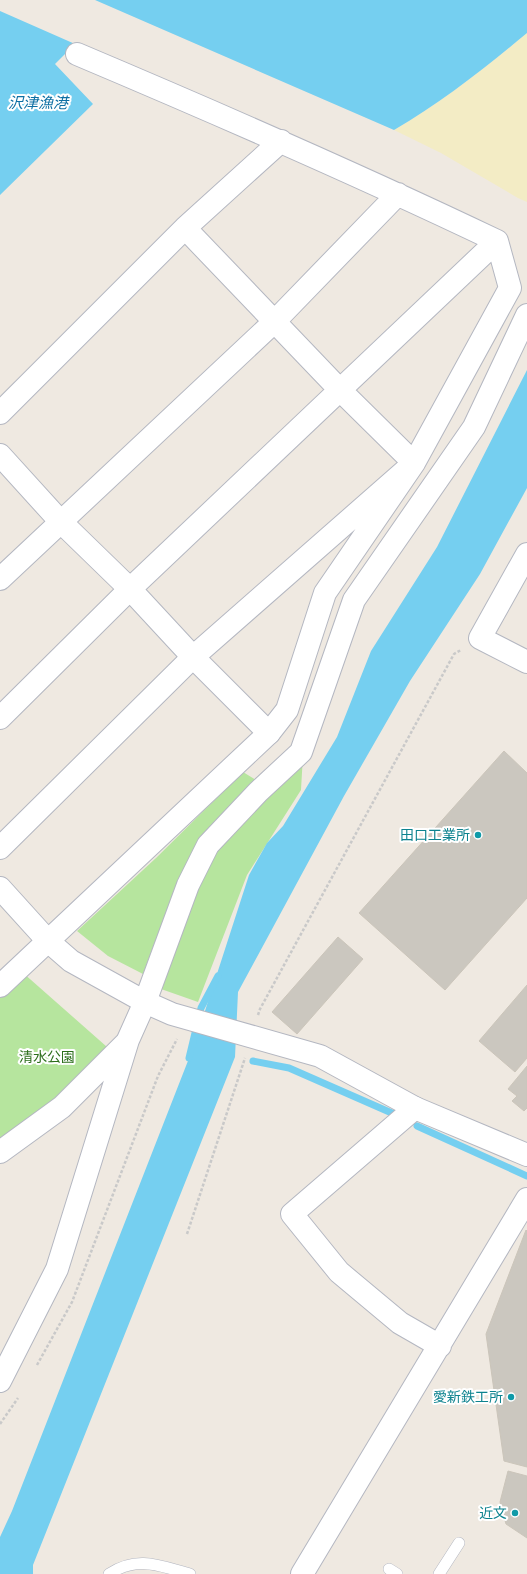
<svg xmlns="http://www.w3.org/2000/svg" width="527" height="1574" font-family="'DM Sans','Noto Sans JP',sans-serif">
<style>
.green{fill:#b6e59e}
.sand{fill:#f3ecc5}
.water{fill:#75cff0}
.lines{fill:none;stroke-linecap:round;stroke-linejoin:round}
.stream{stroke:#75cff0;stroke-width:7}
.building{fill:#cbc7bf;stroke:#cbc5ba}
.lane-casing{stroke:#b4b7c1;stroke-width:12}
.street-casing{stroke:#b4b7c1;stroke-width:24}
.secondary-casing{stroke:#b4b7c1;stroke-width:24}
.path{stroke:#c9c9c9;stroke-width:2.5;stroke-dasharray:3 2;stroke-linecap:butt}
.lane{stroke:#fff;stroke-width:11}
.street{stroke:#fff;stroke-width:22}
.secondary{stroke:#fff;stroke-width:22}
.culture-dot{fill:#0f9aa8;stroke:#fff;stroke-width:1.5}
.labels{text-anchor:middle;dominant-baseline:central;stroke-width:4;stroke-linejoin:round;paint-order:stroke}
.culture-label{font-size:14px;fill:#0d838f;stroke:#fff;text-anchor:end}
.park-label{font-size:14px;fill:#2c6e1b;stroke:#fff}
.water-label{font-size:15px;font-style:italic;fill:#0d6fa3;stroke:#fff}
</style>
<rect width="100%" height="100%" fill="#efe9e1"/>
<path class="green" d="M303 755 301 790 247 875 198 1002 161 989 184 921 205 875 222 843Z
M243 772 256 780 197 851 159 931 143 974 108 956 77 931 156 858Z
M22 972 115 1054 0 1152V995Z"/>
<path class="sand" d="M527 33V202L518 198 441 153 394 130C442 102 485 68 527 33Z"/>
<path class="water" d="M95 0H527V33C485 68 442 102 394 130Z
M0 11 75 44 55 64 93 104 0 195Z
M527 370V488L480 574 410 681 344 796 238 992 235 1057 33 1565V1574H0V1537L12 1511 193 1048 249 875 267 843 283 826 337 737 371 651 437 547Z"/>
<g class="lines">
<path class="stream" d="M189 1058 201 1008 218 976
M253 1061 289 1068 394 1114
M417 1126 527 1176"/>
</g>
<path class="building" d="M504 751 527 773V898L445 990 359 913Z
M338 937 363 959 297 1034 272 1012Z
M527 985V1058L515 1072 479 1041Z
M527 1066V1108L524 1111 512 1101 517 1096 508 1089Z
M526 1230 527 1231V1467L504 1461 486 1334Z
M508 1471 527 1476V1538L506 1524 500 1502Z"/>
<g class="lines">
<g class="lane-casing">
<path id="lane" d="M389 1569 397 1574
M109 1574C138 1555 160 1566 190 1574
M439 1574 459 1543"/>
</g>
<g class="street-casing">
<path id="street" d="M0 413 185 228 281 141
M527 554 480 638 527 662
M0 579 274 322 398 194
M0 718 130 589 497 241
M0 848 193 657 414 463 340 390 185 228
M0 986 269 733 287 710 325 593 414 463 510 288 497 241C359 175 219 114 77 54
M415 1108 292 1214 339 1272 400 1323 440 1346
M0 1152 62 1107 126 1043
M0 1381 57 1269 128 1040 145 1002 188 885 208 845 258 792 301 752 354 600 474 427 527 315
M302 1574 527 1199"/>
</g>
<g class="secondary-casing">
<path id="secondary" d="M0 455 60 521 130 589 193 657 269 733
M0 888 48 941 71 961 145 1002 172 1014 320 1056 415 1108 527 1155"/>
</g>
<path class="path" d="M258 1015 260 1009 454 654 461 650
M187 1234 245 1058
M37 1365 72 1302 158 1076 177 1039
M0 1424 18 1398"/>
<use href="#lane" class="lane"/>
<use href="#street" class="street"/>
<use href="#secondary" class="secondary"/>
</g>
<g class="culture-dot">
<circle cx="478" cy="835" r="4"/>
<circle cx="511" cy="1397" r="4"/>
<circle cx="515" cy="1513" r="4"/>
</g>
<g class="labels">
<g class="culture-label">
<text x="470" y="835">田口工業所</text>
<text x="503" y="1397">愛新鉄工所</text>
<text x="507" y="1513">近文</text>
</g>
<g class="park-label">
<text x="47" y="1057">清水公園</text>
</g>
<g class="water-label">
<text x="38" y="103">沢津漁港</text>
</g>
</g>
</svg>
